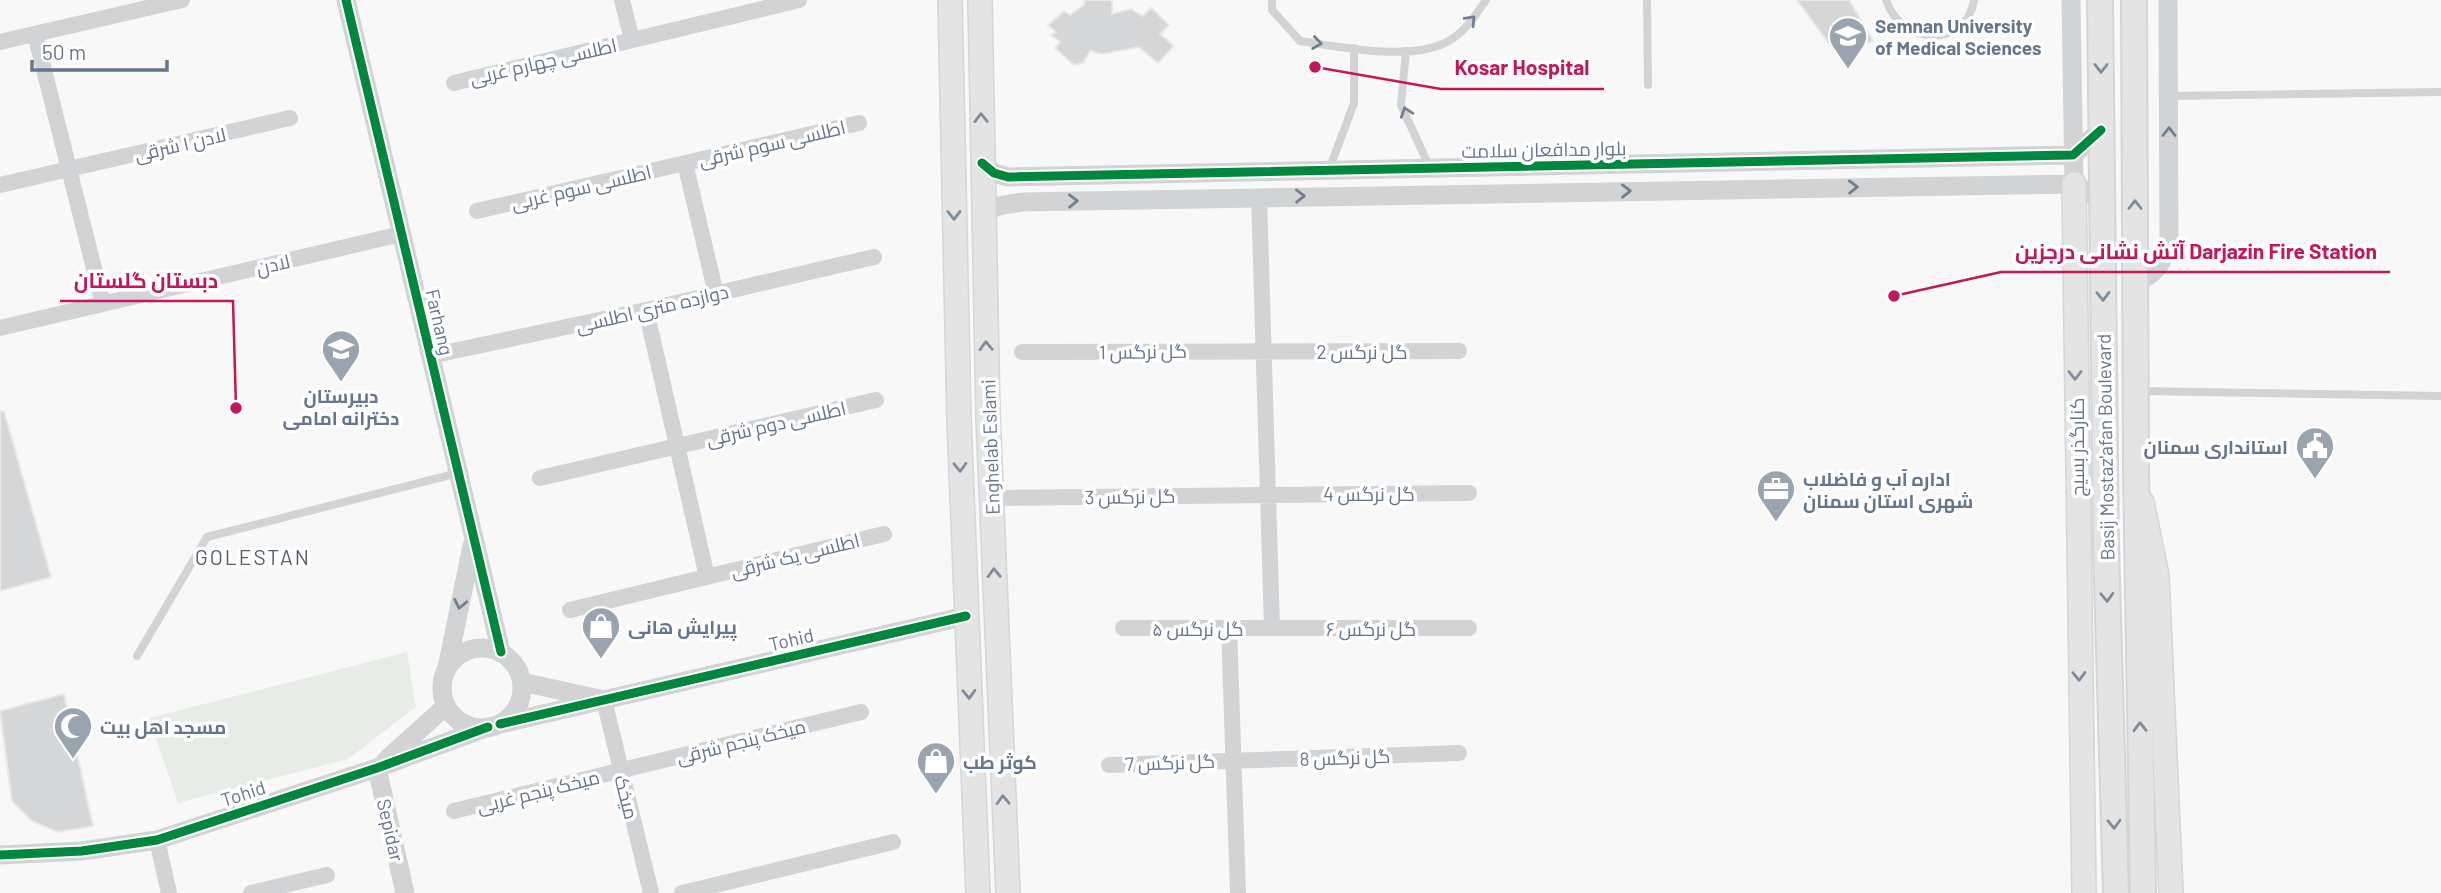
<svg xmlns="http://www.w3.org/2000/svg" width="2441" height="893" font-family="Barlow,Cairo,sans-serif">
<style>
.green{fill:#e8ece6}
.building{fill:#d5d6d8;stroke:#e8e8e8;stroke-width:2}
.lines{fill:none;stroke-linecap:round;stroke-linejoin:round}
.secondary-casing{stroke:#d4d6d8;stroke-width:26}
.primary-casing{stroke:#d4d5d7;stroke-width:28}
.service{stroke:#d2d3d4;stroke-width:8}
.minor{stroke:#d2d3d4;stroke-width:16}
.tertiary{stroke:#d2d3d4;stroke-width:19}
.secondary{stroke:#e4e4e5;stroke-width:23}
.primary{stroke:#e4e4e5;stroke-width:24}
.cycleway-casing{stroke:#fff;stroke-width:13}
.cycleway{stroke:#00873e;stroke-width:9}
.oneway{stroke:#717f91}
.oneway2{stroke:#7f8c9c}
.labels{text-anchor:middle;dominant-baseline:central;stroke-width:7;stroke-linejoin:round;paint-order:stroke}
.poi-label{font-size:19px;font-weight:bold;fill:#66768a;stroke:#fff;text-anchor:start}
.street-label{font-size:19px;fill:#66768a;stroke:#fff}
.neighbourhood-label{font-size:21px;letter-spacing:2px;fill:#54606e;stroke:#fff}
.leader{fill:none;stroke:#c2185b;stroke-width:2.5}
.callout-dot{fill:#c2185b;stroke:#fff;stroke-width:2.5}
.callout-label{font-size:21px;text-anchor:middle;font-weight:bold;fill:#c2185b;stroke:#fff;stroke-width:7;stroke-linejoin:round;paint-order:stroke}
</style>
<rect width="100%" height="100%" fill="#f8f8f8"/>
<path class="green" d="M407 652 416 707 348 759 178 803 149 718Z"/>
<path class="building" d="M1085 0H1112V14L1131 9 1143 16 1151 8 1169 25 1160 34 1174 46 1158 63 1139 47 1102 54 1090 51 1083 63 1074 65 1055 48 1060 42 1051 35 1056 32 1048 25 1064 11 1070 15 1084 5Z
M1797 0H1849L1873 41 1838 56Z
M0 411H4L51 577 0 591Z
M64 694 93 826 58 832 32 821 12 801 0 711Z"/>
<g class="lines">
<g class="secondary-casing">
<path id="secondary" d="M950 0 959 420 978 893
M980 0 988 416 1008 893
M2074 184 2084 893
M2142 502 2157 576 2171 893"/>
</g>
<g class="primary-casing">
<path id="primary" d="M2100 0 2106 547 2116 893
M2134 0 2136 469 2143 893"/>
</g>
<path class="service" d="M1272 0V10L1300 41C1341 47 1406 61 1445 43 1463 35 1476 15 1486 0
M1647 0 1648 85
M1886 0C1901 45 1966 50 1974 0
M1406 51 1401 105 1430 168
M2168 96 2441 92
M1329 170 1354 103V48
M2138 391 2441 396
M137 656 207 537 458 473"/>
<path class="minor" d="M622 0 632 40
M35 34 103 304
M0 42 182 0
M454 83 799 0
M685 163 716 294
M0 185 290 118
M1259 197 1272 628
M477 211 859 123
M646 310 707 577
M0 328 401 234
M1022 352 1459 351
M430 356 646 310 874 257
M540 478 876 400
M991 498 1469 493
M570 610 884 534
M1123 628H1469
M1229 628 1238 893
M604 700 651 893
M1109 765 1459 753
M454 811 861 712
M157 840 169 893
M251 893 327 875
M682 893 893 842"/>
<path class="tertiary" d="M346 0 501 652
M2071 0 2074 184
M982 163 994 173 1008 177 2073 155 2101 130
M982 214 998 206 1022 202 2074 184 2102 201
M2135 282C2155 276 2161 264 2169 246L2168 0
M442 688a40 40 0 1 1 80 0a40 40 0 1 1-80 0Z
M447 668 472 546
M522 682 599 699
M500 724 966 616
M386 760 446 706
M377 768 405 893
M0 855 82 851 157 840 377 768 488 727"/>
<use href="#secondary" class="secondary"/>
<use href="#primary" class="primary"/>
<g class="cycleway-casing">
<path id="cycleway" d="M346 0 501 652
M982 163 994 173 1008 177 2073 155 2101 130
M500 724 966 616
M0 855 82 851 157 840 377 768 488 727"/>
</g>
<use href="#cycleway" class="cycleway"/>
</g>
<defs><path id="oneway-chevron" d="M-2-3.5L2.5 0L-2 3.5" fill="none" stroke-width="1.6" stroke-linecap="round" stroke-linejoin="round" transform="scale(1.75)"/></defs>
<g class="oneway">
<use href="#oneway-chevron" transform="translate(1471 20) rotate(-47)"/>
<use href="#oneway-chevron" transform="translate(1317 43) rotate(8)"/>
<use href="#oneway-chevron" transform="translate(1406 112) rotate(-109)"/>
<use href="#oneway-chevron" transform="translate(2169 132) rotate(-90)"/>
<use href="#oneway-chevron" transform="translate(1853 187) rotate(-1)"/>
<use href="#oneway-chevron" transform="translate(1626 191) rotate(-1)"/>
<use href="#oneway-chevron" transform="translate(1300 196) rotate(-1)"/>
<use href="#oneway-chevron" transform="translate(1073 201) rotate(-1)"/>
<use href="#oneway-chevron" transform="translate(460 604) rotate(102)"/>
</g>
<g class="oneway2">
<use href="#oneway-chevron" transform="translate(2101 68) rotate(90)"/>
<use href="#oneway-chevron" transform="translate(981 118) rotate(-91)"/>
<use href="#oneway-chevron" transform="translate(2135 205) rotate(-90)"/>
<use href="#oneway-chevron" transform="translate(954 215) rotate(89)"/>
<use href="#oneway-chevron" transform="translate(2103 296) rotate(89)"/>
<use href="#oneway-chevron" transform="translate(986 346) rotate(-92)"/>
<use href="#oneway-chevron" transform="translate(2075 375) rotate(90)"/>
<use href="#oneway-chevron" transform="translate(960 467) rotate(88)"/>
<use href="#oneway-chevron" transform="translate(994 573) rotate(-92)"/>
<use href="#oneway-chevron" transform="translate(2107 597) rotate(88)"/>
<use href="#oneway-chevron" transform="translate(2079 676) rotate(89)"/>
<use href="#oneway-chevron" transform="translate(969 694) rotate(88)"/>
<use href="#oneway-chevron" transform="translate(2140 727) rotate(-91)"/>
<use href="#oneway-chevron" transform="translate(1003 800) rotate(-92)"/>
<use href="#oneway-chevron" transform="translate(2114 824) rotate(88)"/>
</g>
<defs>
<g id="university-pin" transform="scale(2.0125)"><path d="M0 17L-7.5 6A9.5 9.5 0 1 1 7.5 6Z" fill="#99a4b0" stroke="#fff"/><path d="M0-5L7-2L0 1L-7-2ZM-4 1L0 2.5L4 1V4Q0 6-4 4Z" fill="#fff"/></g>
<g id="school-pin" transform="scale(2.0125)"><path d="M0 17L-7.5 6A9.5 9.5 0 1 1 7.5 6Z" fill="#99a4b0" stroke="#fff"/><path d="M0-5L7-2L0 1L-7-2ZM-4 1L0 2.5L4 1V4Q0 6-4 4Z" fill="#fff"/></g>
<g id="civic-pin" transform="scale(2.0125)"><path d="M0 17L-7.5 6A9.5 9.5 0 1 1 7.5 6Z" fill="#99a4b0" stroke="#fff"/><path d="M-.6-6.5H3V-4.5H.6V-3L4-1V1h2V6H-6V1h2V-1L-.6-3ZM-1.2 2.5V6h2.4V2.5Z" fill="#fff"/></g>
<g id="office-pin" transform="scale(2.0125)"><path d="M0 17L-7.5 6A9.5 9.5 0 1 1 7.5 6Z" fill="#99a4b0" stroke="#fff"/><path d="M-6-3h4V-5.5h4V-3h4V5H-6ZM-1-4.5V-3h2v-1.5ZM-6 0V1H6V0Z" fill="#fff"/></g>
<g id="shop-pin" transform="scale(2.0125)"><path d="M0 17L-7.5 6A9.5 9.5 0 1 1 7.5 6Z" fill="#99a4b0" stroke="#fff"/><path d="M-5-2.5h2.3a2.7 3.5 0 0 1 5.4 0H5L5.5 6h-11ZM-1.5-2.5h3a1.5 2.3 0 0 0-3 0Z" fill="#fff"/></g>
<g id="mosque-pin" transform="scale(2.0125)"><path d="M0 17L-7.5 6A9.5 9.5 0 1 1 7.5 6Z" fill="#99a4b0" stroke="#fff"/><path d="M3.5-4.9A6 6 0 1 0 3.5 4.9A5 5 0 1 1 3.5-4.9Z" fill="#fff"/></g>
</defs>
<g fill-rule="evenodd">
<use href="#university-pin" x="1848" y="36"/>
<use href="#school-pin" x="341" y="349"/>
<use href="#civic-pin" x="2315" y="446"/>
<use href="#office-pin" x="1776" y="489"/>
<use href="#shop-pin" x="601" y="626"/>
<use href="#mosque-pin" x="73" y="726"/>
<use href="#shop-pin" x="936" y="761"/>
</g>
<g class="labels">
<g class="poi-label">
<text x="1875" y="25">Semnan University<tspan x="1875" dy="22">of Medical Sciences</tspan></text>
<text x="341" y="395" text-anchor="middle">دبیرستان<tspan x="341" dy="22">دخترانه امامی</tspan></text>
<text x="2288" y="446" text-anchor="end">استانداری سمنان</text>
<text x="1803" y="478">اداره آب و فاضلاب<tspan x="1803" dy="22">شهری استان سمنان</tspan></text>
<text x="628" y="626">پیرایش هانی</text>
<text x="100" y="726">مسجد اهل بیت</text>
<text x="963" y="761">کوثر طب</text>
</g>
<g class="street-label">
<text transform="translate(543 61) rotate(-13)">اطلسی چهارم غربی</text>
<text transform="translate(772 143) rotate(-13)">اطلسی سوم شرقی</text>
<text transform="translate(180 144) rotate(-13)">لادن ۱ شرقی</text>
<text transform="translate(1544 149) rotate(-1)">بلوار مدافعان سلامت</text>
<text transform="translate(581 187) rotate(-13)">اطلسی سوم غربی</text>
<text transform="translate(273 264) rotate(-13)">لادن</text>
<text transform="translate(652 308) rotate(-13)">دوازده متری اطلسی</text>
<text transform="translate(440 322) rotate(77)">Farhang</text>
<text transform="translate(1143 351) rotate(-1)">گل نرگس 1</text>
<text x="1362" y="351">گل نرگس 2</text>
<text transform="translate(776 423) rotate(-13)">اطلسی دوم شرقی</text>
<text transform="translate(990 447) rotate(-92)">Enghelab Eslami</text>
<text transform="translate(2076 447) rotate(-90)">کنارگذر بسیج</text>
<text transform="translate(2105 447) rotate(-91)">Basij Mostaz'afan Boulevard</text>
<text x="1369" y="493">گل نرگس 4</text>
<text transform="translate(1130 496) rotate(-1)">گل نرگس 3</text>
<text transform="translate(795 555) rotate(-14)">اطلسی یک شرقی</text>
<text x="1198" y="628">گل نرگس ۵</text>
<text x="1371" y="628">گل نرگس ۶</text>
<text transform="translate(791 639) rotate(-13)">Tohid</text>
<text transform="translate(741 741) rotate(-14)">میخک پنجم شرقی</text>
<text transform="translate(1345 757) rotate(-2)">گل نرگس 8</text>
<text transform="translate(1170 762) rotate(-2)">گل نرگس 7</text>
<text transform="translate(538 791) rotate(-14)">میخک پنجم غربی</text>
<text transform="translate(243 793) rotate(-18)">Tohid</text>
<text transform="translate(627 797) rotate(76)">میخک</text>
<text transform="translate(391 830) rotate(77)">Sepidar</text>
</g>
<g class="neighbourhood-label">
<text x="253" y="556">GOLESTAN</text>
</g>
</g>
<path class="leader" d="M1315 67L1441 89H1604M1894 296L2001 272H2390M236 408L233 301H60"/>
<g class="callout-dot">
<circle cx="1315" cy="67" r="7"/>
<circle cx="1894" cy="296" r="7"/>
<circle cx="236" cy="408" r="7"/>
</g>
<g class="callout-label">
<text x="1522" y="75">Kosar Hospital</text>
<text x="2196" y="259">آتش نشانی درجزین Darjazin Fire Station</text>
<text x="146" y="288">دبستان گلستان</text>
</g>
<path d="M32 60v10h135v-10" fill="none" stroke="#66768a" stroke-width="3.5"/>
<text x="42" y="60" font-size="21" fill="#66768a" stroke="#ffffff" stroke-width="5" paint-order="stroke">50 m</text>
</svg>
